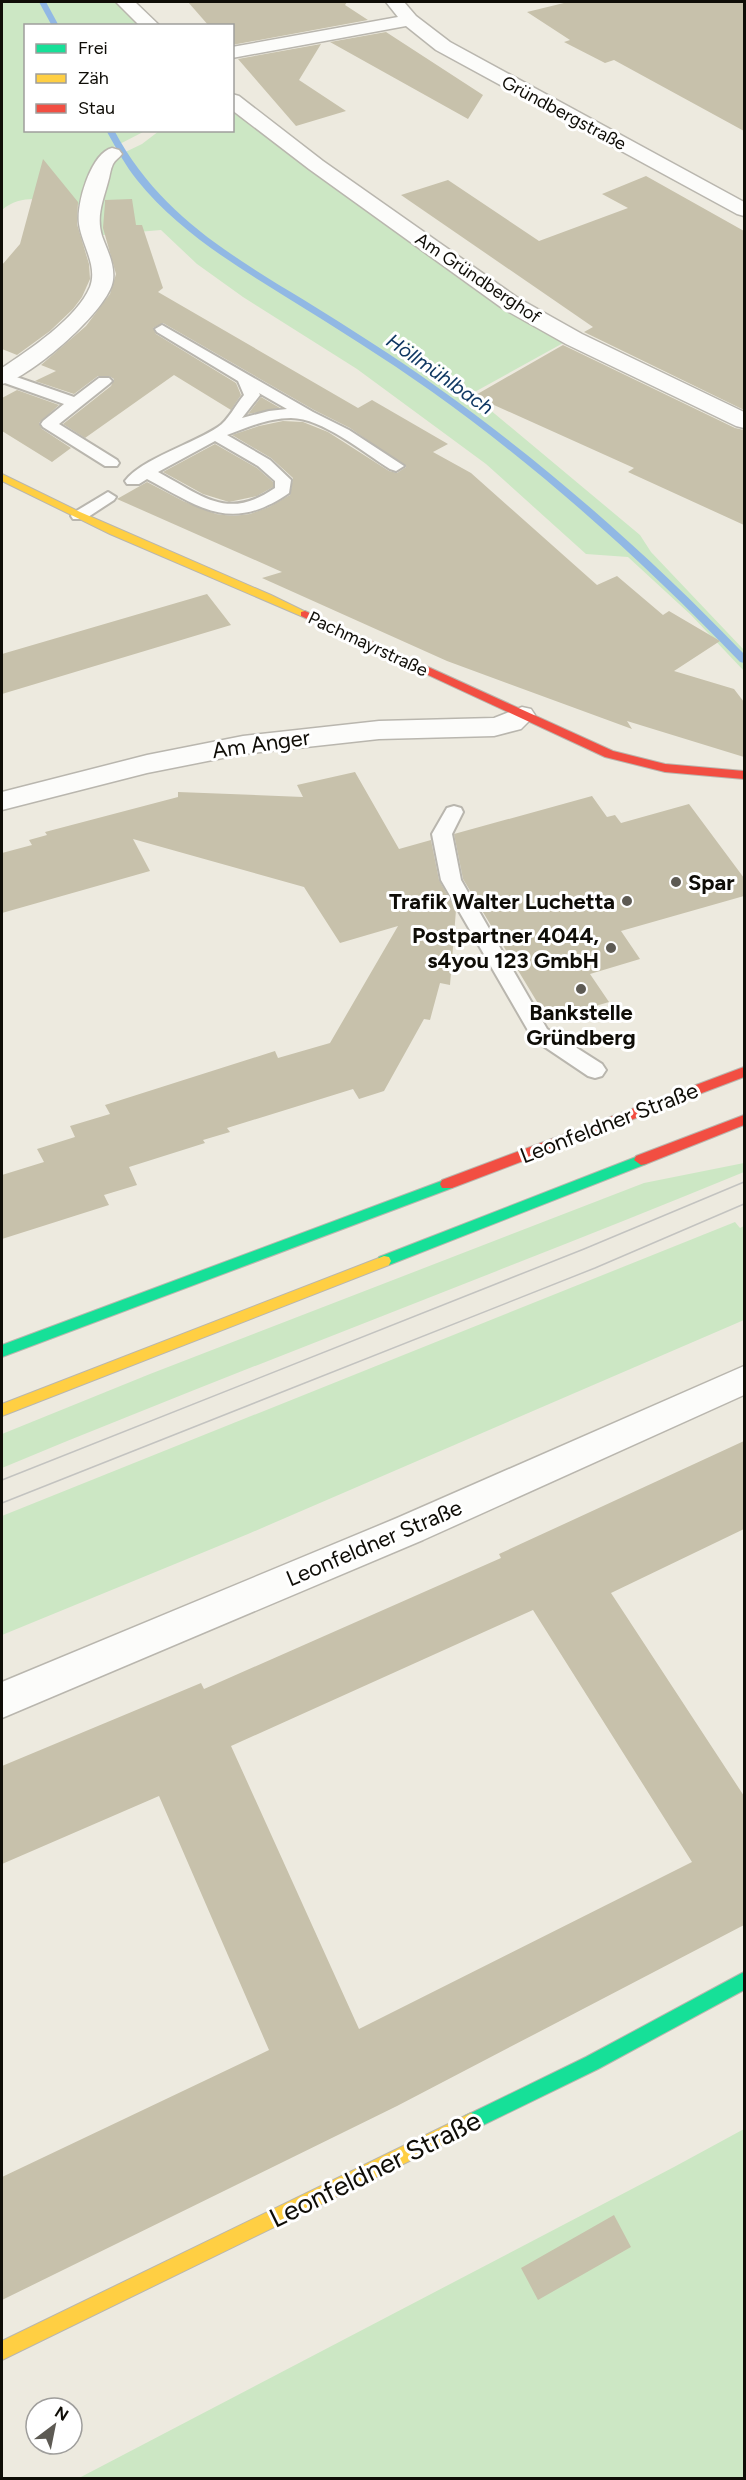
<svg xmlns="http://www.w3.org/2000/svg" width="746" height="2480" font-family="Figtree,sans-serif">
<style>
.green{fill:#cce7c4}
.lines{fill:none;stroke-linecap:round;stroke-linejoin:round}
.stream{fill:#91b8e4;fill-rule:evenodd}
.building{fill:#c7c1ab;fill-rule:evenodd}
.lane-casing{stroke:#b9b6ae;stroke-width:4}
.street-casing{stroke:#b9b6ae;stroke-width:3}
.fast-casing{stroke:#b9b6ae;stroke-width:2}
.slow-casing{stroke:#b9b6ae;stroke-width:2}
.jam-casing{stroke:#b9b6ae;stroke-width:2}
.lane{fill:#fcfcfa;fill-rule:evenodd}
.street{fill:#fcfcfa;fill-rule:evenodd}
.fast{fill:#16e098;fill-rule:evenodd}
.slow{fill:#ffcf43;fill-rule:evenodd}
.jam{fill:#f24e42;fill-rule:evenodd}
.tram{stroke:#c3c3c0;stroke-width:1.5}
.poi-dot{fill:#5d5a53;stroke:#fff;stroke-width:2}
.labels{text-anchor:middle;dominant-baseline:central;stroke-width:6;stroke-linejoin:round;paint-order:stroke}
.far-street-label{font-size:18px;fill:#0f0d07;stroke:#fff}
.far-water-label{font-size:20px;font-style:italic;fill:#0f3762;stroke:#fff}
.street-label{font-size:22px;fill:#0f0d07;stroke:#fff}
.poi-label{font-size:22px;font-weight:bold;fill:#0f0d07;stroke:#fff;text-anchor:end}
.near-street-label{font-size:27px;fill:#0f0d07;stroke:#fff}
</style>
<rect width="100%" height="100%" fill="#edeadf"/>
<path class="green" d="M2 2H116L141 25 26 26V130L145 131 108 150 93 165 80 205C53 202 24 191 2 210Z
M233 109 462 281 565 342 471 394 640 535 651 552 744 650V671L691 615 628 557 586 554 486 464 357 369 243 297 197 264 161 230 103 235C95 208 105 183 115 157L142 144 159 131 232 130Z
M744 1163V1172C498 1273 248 1366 2 1468V1434L150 1374 644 1183Z
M735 1222 740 1228 744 1226V1320L248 1534 2 1635V1516Z
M744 2129V2478H79L674 2167Z"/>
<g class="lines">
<path class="stream" d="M39 2H46L59 26H52Z
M106 130H114C158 213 227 253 304 300 349 328 394 356 437 387 548 466 650 556 744 654V663L740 662C645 563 543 471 431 391 384 358 335 327 286 297 233 264 177 230 137 180 125 165 116 148 106 130Z"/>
</g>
<path class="building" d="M188 2H347L345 5 368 20 232 45V26H209Z
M568 2H744V131L614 60 605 63 564 42 570 40 527 12Z
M386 32 483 95 468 119 330 42Z
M321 44 299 80 346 111 296 126 238 59Z
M43 159 78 202 77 224 89 264 90 279 82 297 73 309 50 331 17 355 2 349V265L20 244Z
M646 176 744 231V410L584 332 593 327 401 195 448 180 539 241 628 208 602 194Z
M132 199 136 225H142L163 288 158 292 358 408 372 400 448 444 433 452 471 473 597 585 617 576 663 615 669 611 720 641 674 671 734 689 744 702V757L627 721 632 729 447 661 262 578 282 572 117 499 147 482 183 501 216 514 233 516 250 514 269 507 290 495 293 478 271 458 232 435 259 426 283 421 303 422 328 432 389 471 397 473 406 467 350 428 314 410 163 323 153 328 156 334 236 383 241 395 231 410 174 375 85 438 63 424 111 386 114 379 109 376H98L74 394 35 381 56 371 41 365 86 326 110 294 116 274 103 228 105 203V200Z
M563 345 735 428 744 430V525L628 472 634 468 474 396Z
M17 390 59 405 39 423 42 429 71 448 52 462 2 431V398Z
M261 397 280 408 248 414Z
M215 444 257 468 273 482V487L257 496 229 502 203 494 163 472Z
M207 594 231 625 2 694V654Z
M355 772 399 849 431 840 439 880 456 910 450 985 440 983 430 1020 424 1019 384 1091 359 1099 353 1089 227 1128 230 1132 203 1140 205 1143 129 1167 137 1185 104 1195 109 1205 2 1239V1175L44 1162 37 1149 75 1137 70 1126 110 1114 105 1105 275 1051 278 1058 330 1043 398 926 340 943 304 887 133 839 150 871 2 913V853L32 845 29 840 47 835 45 832 178 797V792L303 797 297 785Z
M592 796 607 817 615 815 621 823 689 804 744 878V896L621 931 640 959 590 974 609 1002 548 1020 463 879 454 834Z
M744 1441V1529L611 1593 744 1796V1925L397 2106 2 2300V2177L269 2050 159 1796 2 1864V1766L201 1683 204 1689 501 1558 499 1554ZM533 1610 692 1862 359 2029 231 1746Z
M614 2215 631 2247 538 2300 521 2268Z"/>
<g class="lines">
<g class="lane-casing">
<path id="lane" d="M162 325 313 412 349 430 404 466 396 471 390 469C364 453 322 418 291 418 269 418 248 427 227 435L270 460 291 480 289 493C231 533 201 508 147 479L139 484H127L125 481C141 459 195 443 218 427 228 421 236 404 244 395L238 381 157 332 155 329ZM259 393 287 409 269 411 242 418 260 395ZM215 441 258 466 275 481V488C227 521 203 496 158 472Z
M2 372 74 397 99 378H109L112 381 109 384 59 424 117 460 119 463 117 466H105L43 427 41 424 43 421 64 404 2 382Z
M108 492 116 497 114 500 85 519H73L71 516 73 513Z
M454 806 461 808 463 812 452 834 461 880 547 1029 602 1064 606 1070 602 1076 595 1078 588 1076 533 1039 441 880 432 834 447 808Z"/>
</g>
<g class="street-casing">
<path id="street" d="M116 2H135L160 26H140Z
M386 2H404L416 16 450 42 744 202V216L737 214 436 50 406 26 232 58V47L398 17Z
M232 94 239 96 323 161 518 298 582 334 744 412V428L736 426 566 344 502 308 309 169 232 110Z
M112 148 119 150 122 154C119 158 115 160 113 164 110 170 110 176 108 182 103 201 96 216 102 236 107 250 115 264 113 280 110 309 30 378 2 384V368C29 350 77 318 90 287 98 266 82 245 79 224 76 204 91 153 112 148Z
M522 707 531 709 535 715 521 729 494 736 379 739 243 754 147 773 2 810V792L147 755 243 736 379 721 494 718Z
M744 1366V1395L423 1540 2 1718V1682L397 1518Z"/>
</g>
<g class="fast-casing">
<path id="fast" d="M641 1155 648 1160 646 1164 389 1265H379L377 1261 379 1257Z
M447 1179 454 1184 452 1188 2 1357V1345Z
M744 1972V1990L598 2069 477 2128 471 2131 465 2128 462 2122 465 2116 586 2057Z"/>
</g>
<g class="slow-casing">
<path id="slow" d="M2 474 80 512 271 595 310 614 309 616H301L110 534 2 481Z
M384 1256 389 1257 391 1261 389 1265 2 1416V1404Z
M471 2113 477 2116 480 2122 477 2128 2 2360V2341Z"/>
</g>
<g class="jam-casing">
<path id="jam" d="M305 611 613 751 665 764 744 771V779L665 772 605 757 301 616V612Z
M744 1067V1077L452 1188H442L440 1184 442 1180Z
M744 1115V1125L646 1164 641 1165 634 1160 636 1156Z"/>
</g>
<use href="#lane" class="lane"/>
<use href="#street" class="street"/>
<use href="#fast" class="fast"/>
<use href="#slow" class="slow"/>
<use href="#jam" class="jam"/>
<path class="tram" d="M2 1480 584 1249 744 1182
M2 1503 595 1268 744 1204"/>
</g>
<g class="poi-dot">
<circle cx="676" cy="882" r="6"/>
<circle cx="627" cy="901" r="6"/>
<circle cx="611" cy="948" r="6"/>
<circle cx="581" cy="989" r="6"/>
</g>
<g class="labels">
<g class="far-street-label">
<text transform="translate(564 113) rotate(28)">Gründbergstraße</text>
<text transform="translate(478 278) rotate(34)">Am Gründberghof</text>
<text transform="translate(368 644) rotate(25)">Pachmayrstraße</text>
</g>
<g class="far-water-label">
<text transform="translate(440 374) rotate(35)">Höllmühlbach</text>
</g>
<g class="street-label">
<text transform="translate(261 744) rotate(-8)">Am Anger</text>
<text transform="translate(609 1123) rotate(-21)">Leonfeldner Straße</text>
<text transform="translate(374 1543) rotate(-23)">Leonfeldner Straße</text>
</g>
<g class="poi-label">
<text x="688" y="882" text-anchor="start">Spar</text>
<text x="615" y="901">Trafik Walter Luchetta</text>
<text x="599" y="935">Postpartner 4044,<tspan x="599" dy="25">s4you 123 GmbH</tspan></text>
<text x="581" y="1012" text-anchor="middle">Bankstelle<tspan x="581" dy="25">Gründberg</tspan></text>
</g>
<g class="near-street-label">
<text transform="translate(375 2169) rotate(-26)">Leonfeldner Straße</text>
</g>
</g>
<rect width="746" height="2480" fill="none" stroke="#0f0d07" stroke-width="6"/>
<rect x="24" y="24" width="210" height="108" fill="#ffffff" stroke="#9f9e9c" stroke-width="1.5"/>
<rect x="36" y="44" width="30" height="9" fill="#16e098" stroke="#9f9e9c" stroke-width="1.5"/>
<text x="78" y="54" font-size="18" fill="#0f0d07">Frei</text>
<rect x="36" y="74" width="30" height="9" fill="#ffcf43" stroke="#9f9e9c" stroke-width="1.5"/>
<text x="78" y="84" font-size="18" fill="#0f0d07">Zäh</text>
<rect x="36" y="104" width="30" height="9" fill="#f24e42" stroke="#9f9e9c" stroke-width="1.5"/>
<text x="78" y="114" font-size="18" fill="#0f0d07">Stau</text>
<g transform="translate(54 2426) rotate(32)"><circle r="28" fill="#ffffff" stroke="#9f9e9c" stroke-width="1.5"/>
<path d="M0-4.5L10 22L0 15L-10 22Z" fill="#5d5a53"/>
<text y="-9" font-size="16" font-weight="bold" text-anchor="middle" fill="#0f0d07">N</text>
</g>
</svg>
